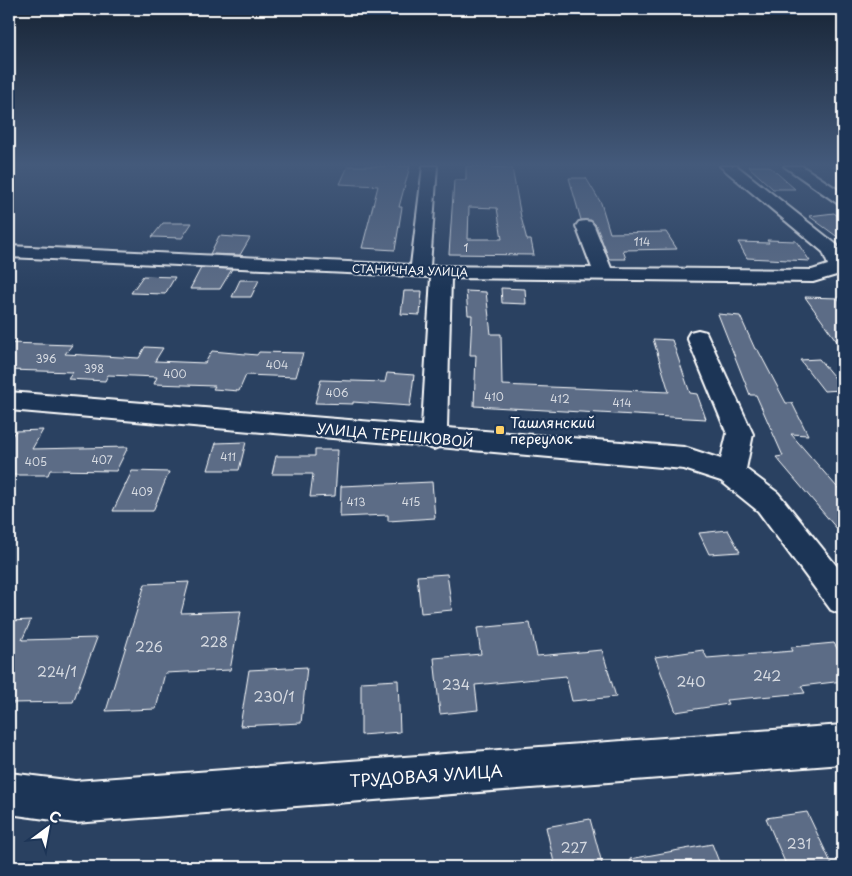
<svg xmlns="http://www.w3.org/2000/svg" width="852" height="876" font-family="'Playpen Sans',sans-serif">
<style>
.building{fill:#5b6c86;stroke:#fff;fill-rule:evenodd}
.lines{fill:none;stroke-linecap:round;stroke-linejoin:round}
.minor-casing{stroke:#fff;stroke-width:4}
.minor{fill:#1d3557;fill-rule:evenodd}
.poi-dot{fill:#ffd166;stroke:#1d3557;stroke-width:2}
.labels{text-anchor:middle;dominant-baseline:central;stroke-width:4.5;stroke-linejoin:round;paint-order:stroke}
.number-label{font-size:11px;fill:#d6dae1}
.far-street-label{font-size:11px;fill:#fff;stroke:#1d3557}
.poi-label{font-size:14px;fill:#fff;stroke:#1d3557;text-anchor:start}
.street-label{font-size:14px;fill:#fff;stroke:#1d3557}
.near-number-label{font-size:14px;fill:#d6dae1}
.near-street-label{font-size:16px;fill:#fff;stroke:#1d3557}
</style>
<rect width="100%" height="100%" fill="#2a4161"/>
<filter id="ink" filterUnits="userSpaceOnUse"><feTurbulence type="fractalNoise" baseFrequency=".02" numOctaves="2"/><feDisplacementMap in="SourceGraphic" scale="10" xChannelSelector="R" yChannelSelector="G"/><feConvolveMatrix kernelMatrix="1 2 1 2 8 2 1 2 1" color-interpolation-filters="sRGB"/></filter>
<g filter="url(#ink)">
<path class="building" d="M348 166H410L399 207H402L395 250 362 248 378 186 340 184Z
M466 166 512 168 521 217 527 240H531L534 255 449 254 454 180H466ZM469 207 497 208 502 239H468Z
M748 166H769L795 189H773Z
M569 178H586L601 203 610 233 666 232 677 249 623 250 626 259H609L596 225 591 220H581Z
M834 213 843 220V241L809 216Z
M163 223H192L182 238 152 237Z
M219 236 250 238 240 255 210 254Z
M767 240 796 241 810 261 747 258 738 242 769 243Z
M201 268 232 269 220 289H190Z
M143 276 175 277 165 294 131 293Z
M240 280H259L251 297H232Z
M501 288 525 289 526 304 502 303Z
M404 291H422L420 315 401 314Z
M466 291 486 292 491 334H501L502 385 669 392 653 339 672 340 690 393 697 394 706 419 474 406 476 355H470L472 315H468Z
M805 297 838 298 843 305V350Z
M718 314 740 316 755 349 758 350 786 403H792L808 435 791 434 843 494V536L776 457 783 456 756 395H750Z
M9 343 72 345 65 354 139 358 145 347 163 348 155 361 205 363 212 351 257 355 259 352 303 353 296 377 246 375 239 391 213 389 215 386 154 384 157 377 108 375 105 381 68 379 73 372 9 370Z
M819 359 843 388V390L824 391 800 360Z
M387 373 414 375 410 406 353 402V404L315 403 321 380 385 382Z
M43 430 32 449 128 447 116 471 50 470 48 475H9V441L15 431Z
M246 442 239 470H208L216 443Z
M315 450H338L335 496 310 497 313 474H272L276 456H315Z
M132 471 169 472 153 511H113Z
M432 482 435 518 388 521V515L340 517 341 486Z
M728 530 740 552 709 554 699 533Z
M447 574 452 610 421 613 417 576Z
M189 582 181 613 241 611 230 670 165 673 156 709 106 711 145 584Z
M31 620 22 640 97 638 73 702 9 703V621Z
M530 623 537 656 602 650 616 697 572 701 566 676 475 685 478 710 440 714 434 658 481 654 477 628Z
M834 643 843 659V681L801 686 805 693 726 700 728 704 676 712 655 657 703 650 707 658 793 651 791 647Z
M307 667 301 723 240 726 249 670Z
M398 680 400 732 361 735V682Z
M807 812 833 867H787L766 818Z
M590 819 603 867H555L546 827Z
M712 844 721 867H631L630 859Z"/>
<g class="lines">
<g class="minor-casing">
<path id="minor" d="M423 166H437L430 266 592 268 576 226 579 222 585 221 591 222 594 226 611 268 812 270 828 265 823 252 720 166H737L837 245 843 256V273L813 282 451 278 447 428 684 447 721 459 727 434 687 337 690 332 698 330 706 332 753 434 746 469 778 493 843 574V615L831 610 758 511 721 481 684 469 439 447 434 449 425 446 9 410V392L422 426 431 277 9 257V246L411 265Z
M784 166H802L843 193V205L837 203Z
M835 166H843V171L838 170Z
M843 725V764L75 823 9 814V773L75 781Z"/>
</g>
<use href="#minor" class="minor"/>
</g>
</g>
<linearGradient id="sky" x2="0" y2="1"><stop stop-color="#172435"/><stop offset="0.57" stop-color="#445a7b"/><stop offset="1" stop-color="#445a7b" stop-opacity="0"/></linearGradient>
<rect width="852" height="289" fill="url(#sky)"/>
<rect class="poi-dot" x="495" y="425" width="10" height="10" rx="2.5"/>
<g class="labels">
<g class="number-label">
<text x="642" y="241">114</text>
<text x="466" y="247">1</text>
<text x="46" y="358">396</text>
<text x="277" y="364">404</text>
<text x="94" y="368">398</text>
<text x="175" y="373">400</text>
<text x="337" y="392">406</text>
<text x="494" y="396">410</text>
<text x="560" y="398">412</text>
<text x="622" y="402">414</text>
<text x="228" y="456">411</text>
<text x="102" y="459">407</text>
<text x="36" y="461">405</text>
<text x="142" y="491">409</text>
<text x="356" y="501">413</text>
<text x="411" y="501">415</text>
</g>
<g class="far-street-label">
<text transform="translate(410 270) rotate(2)">СТАНИЧНАЯ УЛИЦА</text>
</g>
<g class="poi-label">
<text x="510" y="422">Ташлянский<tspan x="510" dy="16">переулок</tspan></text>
</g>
<g class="street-label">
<text transform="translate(395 435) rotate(5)">УЛИЦА ТЕРЕШКОВОЙ</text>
</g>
<g class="near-number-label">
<text x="214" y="641">228</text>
<text x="149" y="646">226</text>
<text x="57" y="671">224/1</text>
<text x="767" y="675">242</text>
<text x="691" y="681">240</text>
<text x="456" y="684">234</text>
<text x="274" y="696">230/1</text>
<text x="799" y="843">231</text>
<text x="574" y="847">227</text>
</g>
<g class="near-street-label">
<text transform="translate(426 775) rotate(-4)">ТРУДОВАЯ УЛИЦА</text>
</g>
</g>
<rect width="852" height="876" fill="none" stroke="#1d3557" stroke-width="30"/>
<rect x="15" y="15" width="822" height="846" fill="none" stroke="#fff" stroke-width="2" filter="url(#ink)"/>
<g transform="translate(48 828) rotate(32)" stroke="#1d3557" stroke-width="4" paint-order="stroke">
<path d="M0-4L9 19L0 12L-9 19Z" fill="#ffffff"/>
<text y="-8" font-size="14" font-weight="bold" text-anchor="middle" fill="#ffffff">С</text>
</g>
</svg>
